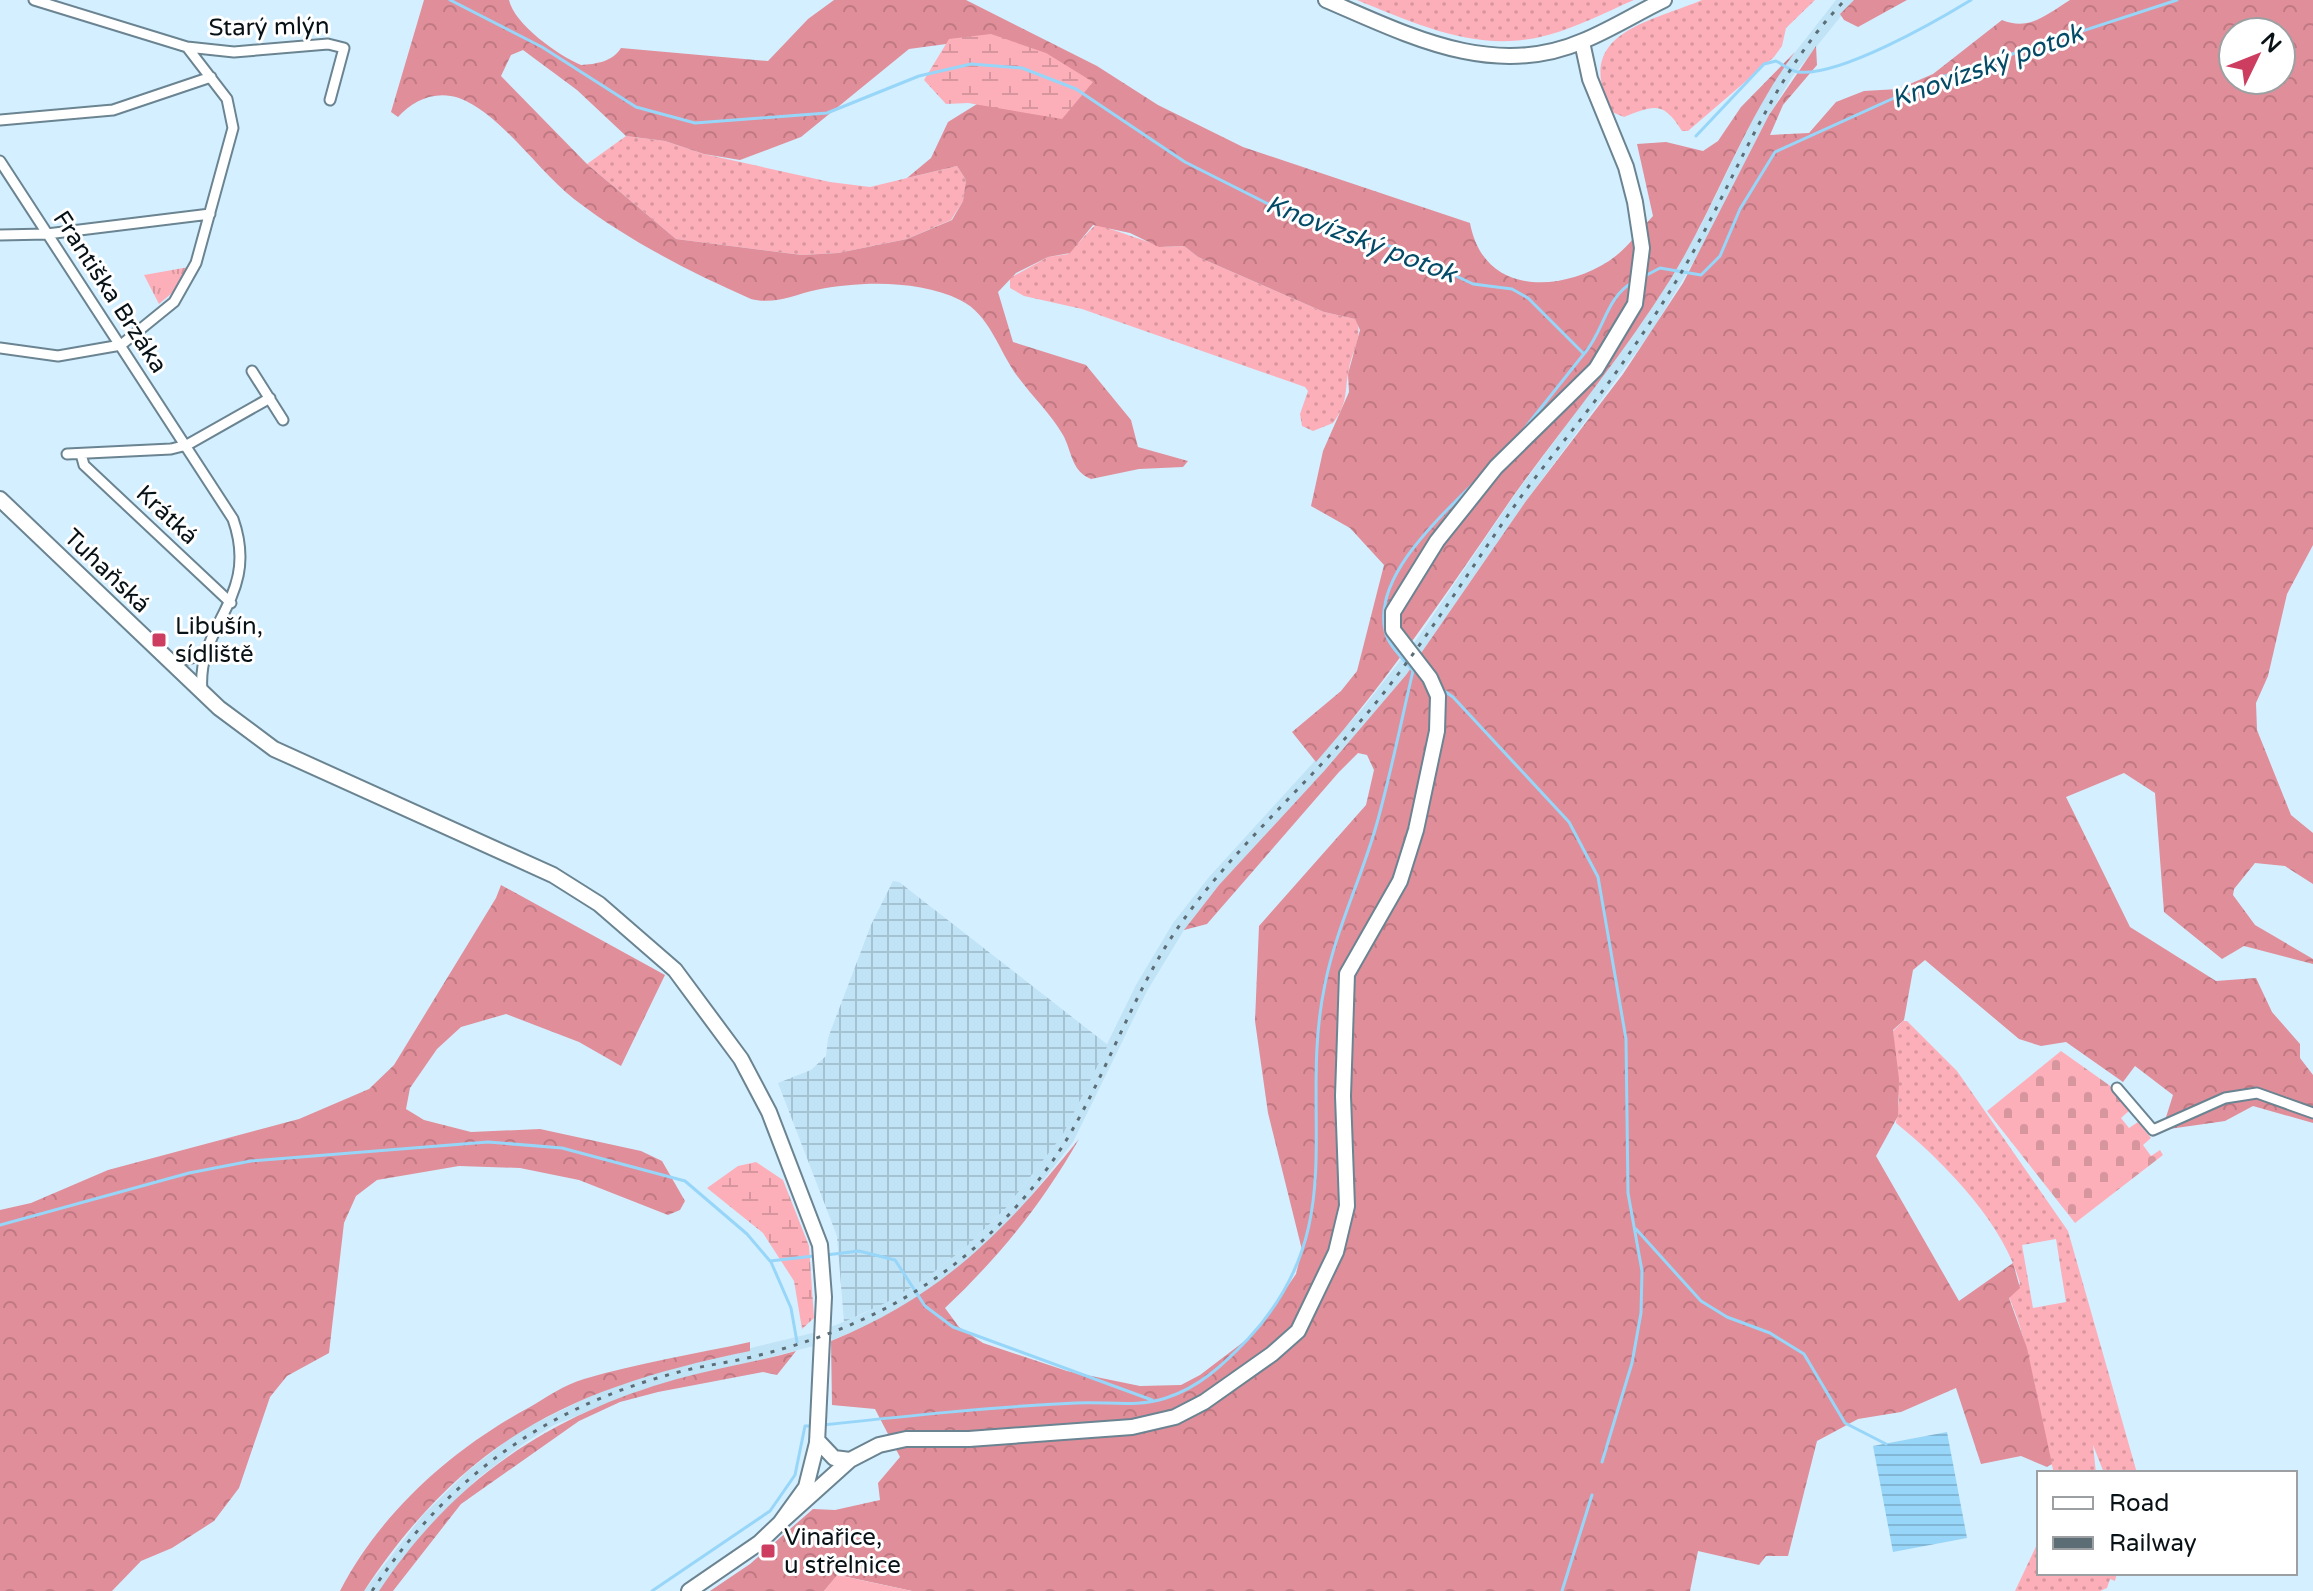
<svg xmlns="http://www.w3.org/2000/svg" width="2313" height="1591" font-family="'Varela Round',sans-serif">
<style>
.built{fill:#c0e3f6}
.industrial{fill:url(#industrial-grid)}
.grass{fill:url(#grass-dots);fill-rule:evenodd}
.forest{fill:url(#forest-crowns);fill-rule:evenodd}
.wetland{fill:url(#wetland-marsh)}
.cemetery{fill:url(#cemetery-stones)}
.park{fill:url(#park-tufts)}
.garden{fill:#fdafb9}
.water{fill:url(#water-rules)}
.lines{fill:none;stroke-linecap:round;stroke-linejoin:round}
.stream{stroke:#97d6f9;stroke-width:3}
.street-casing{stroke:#6b8492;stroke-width:13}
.secondary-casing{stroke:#6b8492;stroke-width:18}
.street{stroke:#fff;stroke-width:9}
.secondary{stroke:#fff;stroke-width:14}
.rail{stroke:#5c6d76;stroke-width:3;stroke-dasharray:4 8;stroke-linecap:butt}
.poi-dot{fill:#cc3d5f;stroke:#fff;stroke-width:3}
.labels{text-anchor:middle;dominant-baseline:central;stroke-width:6;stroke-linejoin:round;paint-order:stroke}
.street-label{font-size:24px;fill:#081116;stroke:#fff}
.poi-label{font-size:24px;fill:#081116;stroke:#fff;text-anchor:start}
.water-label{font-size:26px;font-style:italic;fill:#044b68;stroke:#fff}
</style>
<defs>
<pattern id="industrial-grid" width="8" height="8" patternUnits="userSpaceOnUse" patternTransform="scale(2)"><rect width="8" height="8" fill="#c0e3f6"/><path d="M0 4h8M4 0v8" fill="none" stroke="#a4c2d2"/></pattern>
<pattern id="grass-dots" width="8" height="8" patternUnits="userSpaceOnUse" patternTransform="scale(2)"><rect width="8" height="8" fill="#fdafb9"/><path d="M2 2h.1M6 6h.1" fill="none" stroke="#d7969e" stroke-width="1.8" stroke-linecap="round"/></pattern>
<pattern id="forest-crowns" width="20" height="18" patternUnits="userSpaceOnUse" patternTransform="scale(2)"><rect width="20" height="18" fill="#e08e99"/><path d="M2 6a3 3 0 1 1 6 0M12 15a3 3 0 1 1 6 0" fill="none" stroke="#bf7983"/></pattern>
<pattern id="wetland-marsh" width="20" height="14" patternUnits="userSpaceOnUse" patternTransform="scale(2)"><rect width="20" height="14" fill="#fdafb9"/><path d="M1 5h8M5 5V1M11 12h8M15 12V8" fill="none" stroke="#d7969e"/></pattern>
<pattern id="cemetery-stones" width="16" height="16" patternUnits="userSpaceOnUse" patternTransform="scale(2)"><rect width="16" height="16" fill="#fdafb9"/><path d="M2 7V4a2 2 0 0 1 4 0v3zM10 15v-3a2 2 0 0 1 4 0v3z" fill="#d7969e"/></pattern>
<pattern id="park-tufts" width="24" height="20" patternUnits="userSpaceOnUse" patternTransform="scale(2)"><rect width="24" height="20" fill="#fdafb9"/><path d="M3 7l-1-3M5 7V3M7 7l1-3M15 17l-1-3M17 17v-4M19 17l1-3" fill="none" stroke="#d7969e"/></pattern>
<pattern id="water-rules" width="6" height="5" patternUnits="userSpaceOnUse" patternTransform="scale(2)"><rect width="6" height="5" fill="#97d6f9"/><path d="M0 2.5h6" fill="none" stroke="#81b7d5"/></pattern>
</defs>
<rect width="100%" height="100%" fill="#d4efff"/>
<path class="built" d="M1836 0H1854L1792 77 1769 115 1710 234 1652 331 1526 501 1406 675 1325 770 1219 885 1184 930 1147 991 1073 1142 1014 1218 974 1257 933 1288 869 1325 825 1343 642 1390 554 1425 526 1442 477 1479 412 1547 379 1591H364L423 1515 469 1470 519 1431 609 1387 676 1366 821 1331 863 1314 926 1278 966 1247 1005 1209 1062 1136 1136 985 1173 923 1209 877 1363 708 1417 639 1516 493 1641 324 1699 229 1758 109 1782 69Z"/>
<path class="industrial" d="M893 881 899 882 1108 1045 1062 1136 1005 1209 966 1247 926 1278 887 1302 844 1322 837 1236 778 1083 811 1070 826 1056 828 1038 871 925Z"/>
<path class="grass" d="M1357 0H1634C1606 12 1578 27 1548 35 1481 54 1418 25 1357 0Z
M1702 0H1815L1786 28 1782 46 1774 57 1688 131H1682C1663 101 1655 105 1624 117L1612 112C1571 33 1648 23 1702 0Z
M626 136 665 141 704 154 830 182 870 187 957 166 966 180 963 201 951 220 907 239 838 253 802 255 676 239 587 164Z
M1096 224 1163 247 1184 246 1198 257 1324 312 1355 319C1365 334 1351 353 1349 369 1344 391 1349 402 1333 423L1313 431 1302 426 1300 414 1308 391 1305 387 1082 309 1024 296 1010 288V278L1048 257 1068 254Z
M1903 1021H1907L1957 1071 2068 1231 2137 1473H2104L2093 1445 2096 1473H2054C2038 1415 2033 1353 2009 1297L2020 1284C2005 1224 1943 1161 1896 1123L1899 1101 1893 1031ZM2056 1239 2066 1302 2033 1308 2022 1245Z
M2039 1540V1573H2117L2115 1581 2110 1579 2107 1588 2100 1591H2015Z"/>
<path class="forest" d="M424 0H509C514 24 559 56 581 65 596 64 612 62 621 48L768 61 808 19 834 0H966L1097 66 1158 105 1243 147 1470 223C1483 294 1557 294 1609 261 1627 249 1639 231 1653 216L1637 144 1666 142 1703 151 1718 141 1741 107 1795 52C1743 122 1716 206 1670 280 1623 355 1566 423 1514 495 1450 588 1391 677 1316 762L1292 732 1341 691 1357 671 1384 565 1350 528 1311 506 1323 451 1349 392 1348 374 1360 330 1355 319 1324 312 1198 257 1184 246 1159 247 1130 233 1093 225 1070 253 1048 257 1016 273 998 292 1013 342 1086 365 1131 420 1138 447 1188 461 1183 467 1139 469 1091 479C1071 471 1072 451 1063 435 1051 414 1032 396 1018 377 999 352 990 314 960 300 919 280 861 281 816 290 793 295 775 305 751 299 690 272 627 240 574 199 538 171 500 113 459 98 436 90 413 100 398 117L391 112ZM946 44 990 96 948 122 931 158 907 178 957 166 966 180 963 201 952 220 907 239 838 253 802 255 676 239 587 164 501 76 511 55 523 50 577 90 626 136 665 141 704 154 740 160 801 137 909 49Z
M1854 0H1907L1858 27 1844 20 1840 14Z
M2070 0H2313V545L2287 594 2268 676 2256 703 2257 730 2291 815 2313 833V884L2285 866 2255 863 2234 889 2233 895 2255 925 2313 959V964L2244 946 2222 959 2164 912 2155 793 2124 773 2066 797 2130 927 2216 981 2256 978 2272 1012 2300 1044V1058L2313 1075V1123L2253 1106 2225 1121 2162 1130 2173 1095 2135 1066 2123 1082 2066 1042 2041 1046 2019 1039 1925 960 1913 970 1904 1020 1893 1030 1899 1079 1898 1116 1876 1156 1959 1301 2013 1263 2020 1288 2009 1298 2027 1348 2052 1464 2047 1467 2021 1456 1981 1464 1956 1388 1901 1412 1858 1419 1817 1441 1788 1556H1766L1759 1565 1698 1551 1690 1591H912L838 1575 824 1591H710L750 1564 813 1509 835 1510 880 1500 878 1483 900 1457 875 1409 832 1405 831 1341C942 1296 1006 1230 1079 1139 1042 1204 999 1257 945 1308L959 1327 983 1343 1067 1371 1140 1386 1181 1385 1200 1375 1246 1340 1266 1318 1296 1274 1302 1250 1268 1113 1255 1021 1259 926 1366 805 1374 770 1367 755 1358 753 1339 772 1207 924 1184 930 1219 885 1325 770 1406 675 1526 501 1623 374 1683 283 1769 115 1816 46 1817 65 1783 105 1770 135 1809 133 1836 102 1864 91 1898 89 1933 74 2002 20C2029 31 2046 15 2070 0ZM2233 32H2281V80H2233Z
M501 885 665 975 621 1066 579 1042 506 1014 461 1027 437 1049 410 1088 406 1109 424 1120 471 1132 540 1129 641 1151 662 1161 685 1201 680 1210 668 1215 579 1180 520 1168 459 1166 377 1180 356 1196 344 1223 329 1353 287 1376 270 1397 239 1488 214 1521 172 1548 141 1561 112 1591H0V1210L31 1203 108 1170 299 1119 369 1089 394 1065 496 898Z
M750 1342V1351C574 1387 466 1437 364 1591H340C380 1513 453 1448 530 1407 547 1397 564 1385 584 1379 638 1363 695 1354 750 1342Z
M796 1351 777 1375 763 1372 658 1392 620 1402 579 1421 461 1504 393 1591H379C453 1480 549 1415 677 1379 716 1368 757 1362 796 1351Z"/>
<path class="wetland" d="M991 34 1046 53 1093 82 1062 119 968 103 946 104 924 80 949 39Z
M756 1162 783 1180 809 1246 814 1318 802 1329 794 1281 763 1233 707 1188 738 1166Z"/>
<path class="cemetery" d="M2061 1051 2116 1090 2130 1110 2121 1118 2129 1128 2138 1122 2151 1138 2143 1145 2151 1156 2160 1150 2163 1155 2075 1223 1987 1111Z"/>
<path class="park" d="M189 267 179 287 159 304 144 275Z"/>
<path class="garden" d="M837 1575 912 1591H824Z"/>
<path class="water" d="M1947 1432 1967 1538 1893 1552 1873 1446Z"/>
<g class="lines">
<path class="stream" d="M450 0 542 47 636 107 695 123 827 113 919 76 971 64 1022 68 1076 89 1185 162 1288 214 1399 249 1473 284 1512 289 1528 298 1584 354C1604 331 1606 297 1633 282
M1696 136 1764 64 1776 61C1782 64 1791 71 1798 72 1839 77 1935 22 1971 0
M1643 277 1660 268 1701 275 1720 256 1740 209 1775 152 1936 79 2177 0
M1521 433 1583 355
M1440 688 1453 697 1569 822 1598 877 1626 1039 1628 1193 1642 1271 1641 1313 1632 1363 1602 1462
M0 1225 189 1173 251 1161 488 1142 562 1148 685 1181 747 1234 770 1261 814 1256
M1636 1229 1701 1301 1727 1317 1770 1333 1804 1354 1845 1423 1886 1444
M826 1255 859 1251 895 1260 925 1306 953 1327 1152 1400
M771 1262 791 1308 797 1342
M823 1425C907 1416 991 1407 1076 1403 1106 1401 1136 1408 1166 1398 1200 1387 1224 1364 1248 1339 1354 1225 1297 1117 1325 984 1336 929 1362 877 1377 823 1391 773 1401 722 1413 671 1405 660 1387 645 1385 630 1373 574 1445 513 1480 477
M652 1591 770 1511 795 1475 805 1426H812
M1562 1591 1592 1495"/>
<g class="street-casing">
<path id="street" d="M187 47 234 52 328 44 344 48 330 100
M0 120 113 110 211 77
M0 161 233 519C261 598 196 623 202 691
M0 235 47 234 210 214
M0 348 58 356 121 345 174 302 196 263 233 128 227 99 187 47 34 0
M252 371 283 420
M67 454 171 449 187 445 270 398
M81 454 84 465 231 603
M171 663 204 655
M2117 1088 2153 1130 2225 1098 2257 1093 2313 1113"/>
</g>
<g class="secondary-casing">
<path id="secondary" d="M1326 0C1408 35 1493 80 1583 41 1610 30 1637 13 1664 0
M0 499 219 708 274 749 553 875 599 904 675 970 741 1059 769 1112 820 1245 824 1297 817 1443 806 1487 780 1523 759 1543 689 1591
M817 1440 834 1458 850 1460
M780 1523 850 1460 879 1445 906 1439H969L1132 1427 1175 1417 1204 1402 1272 1354 1298 1331 1336 1252 1347 1206 1343 1096 1347 974 1400 881 1416 830 1437 731 1438 696 1430 678 1393 630V612L1437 541 1496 467 1596 369 1635 304 1642 248 1635 202 1626 167 1590 79 1582 42"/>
</g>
<use href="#street" class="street"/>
<use href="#secondary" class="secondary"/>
<path class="rail" d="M372 1591C447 1478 544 1408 675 1373 700 1366 726 1363 752 1357 834 1337 908 1305 972 1250 1009 1218 1042 1180 1067 1139 1108 1071 1132 995 1177 929 1232 849 1308 784 1370 710 1425 643 1470 569 1520 498 1553 453 1590 410 1622 364 1652 321 1681 276 1705 230 1747 150 1781 66 1845 0"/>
</g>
<g class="poi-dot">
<rect x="151" y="632" width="16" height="16" rx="4"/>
<rect x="760" y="1543" width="16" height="16" rx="4"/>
</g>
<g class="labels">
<g class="street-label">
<text transform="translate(269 27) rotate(-1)">Starý mlýn</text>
<text transform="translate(110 292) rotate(57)">Františka Brzáka</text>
<text transform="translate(167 515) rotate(43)">Krátká</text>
<text transform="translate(107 571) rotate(44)">Tuhaňská</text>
</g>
<g class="poi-label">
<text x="175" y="626">Libušín,<tspan x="175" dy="28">sídliště</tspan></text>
<text x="784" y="1537">Vinařice,<tspan x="784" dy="28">u střelnice</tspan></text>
</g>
<g class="water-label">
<text transform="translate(1987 66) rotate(-20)">Knovízský potok</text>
<text transform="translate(1361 239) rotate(21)">Knovízský potok</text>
</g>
</g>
<rect x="2037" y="1471" width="260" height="104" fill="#ffffff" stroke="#9ca0a2" stroke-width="2"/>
<rect x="2053" y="1497" width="40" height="12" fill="#ffffff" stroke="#9ca0a2" stroke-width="2"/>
<text x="2109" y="1511" font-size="24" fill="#081116">Road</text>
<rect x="2053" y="1537" width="40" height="12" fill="#5c6d76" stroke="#9ca0a2" stroke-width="2"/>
<text x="2109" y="1551" font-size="24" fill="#081116">Railway</text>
<g transform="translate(2257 56) rotate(47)"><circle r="38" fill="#ffffff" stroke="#9ca0a2" stroke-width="2"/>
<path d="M0-6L14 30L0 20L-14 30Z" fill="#cc3d5f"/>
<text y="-12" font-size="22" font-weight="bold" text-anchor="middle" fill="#081116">N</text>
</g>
</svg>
